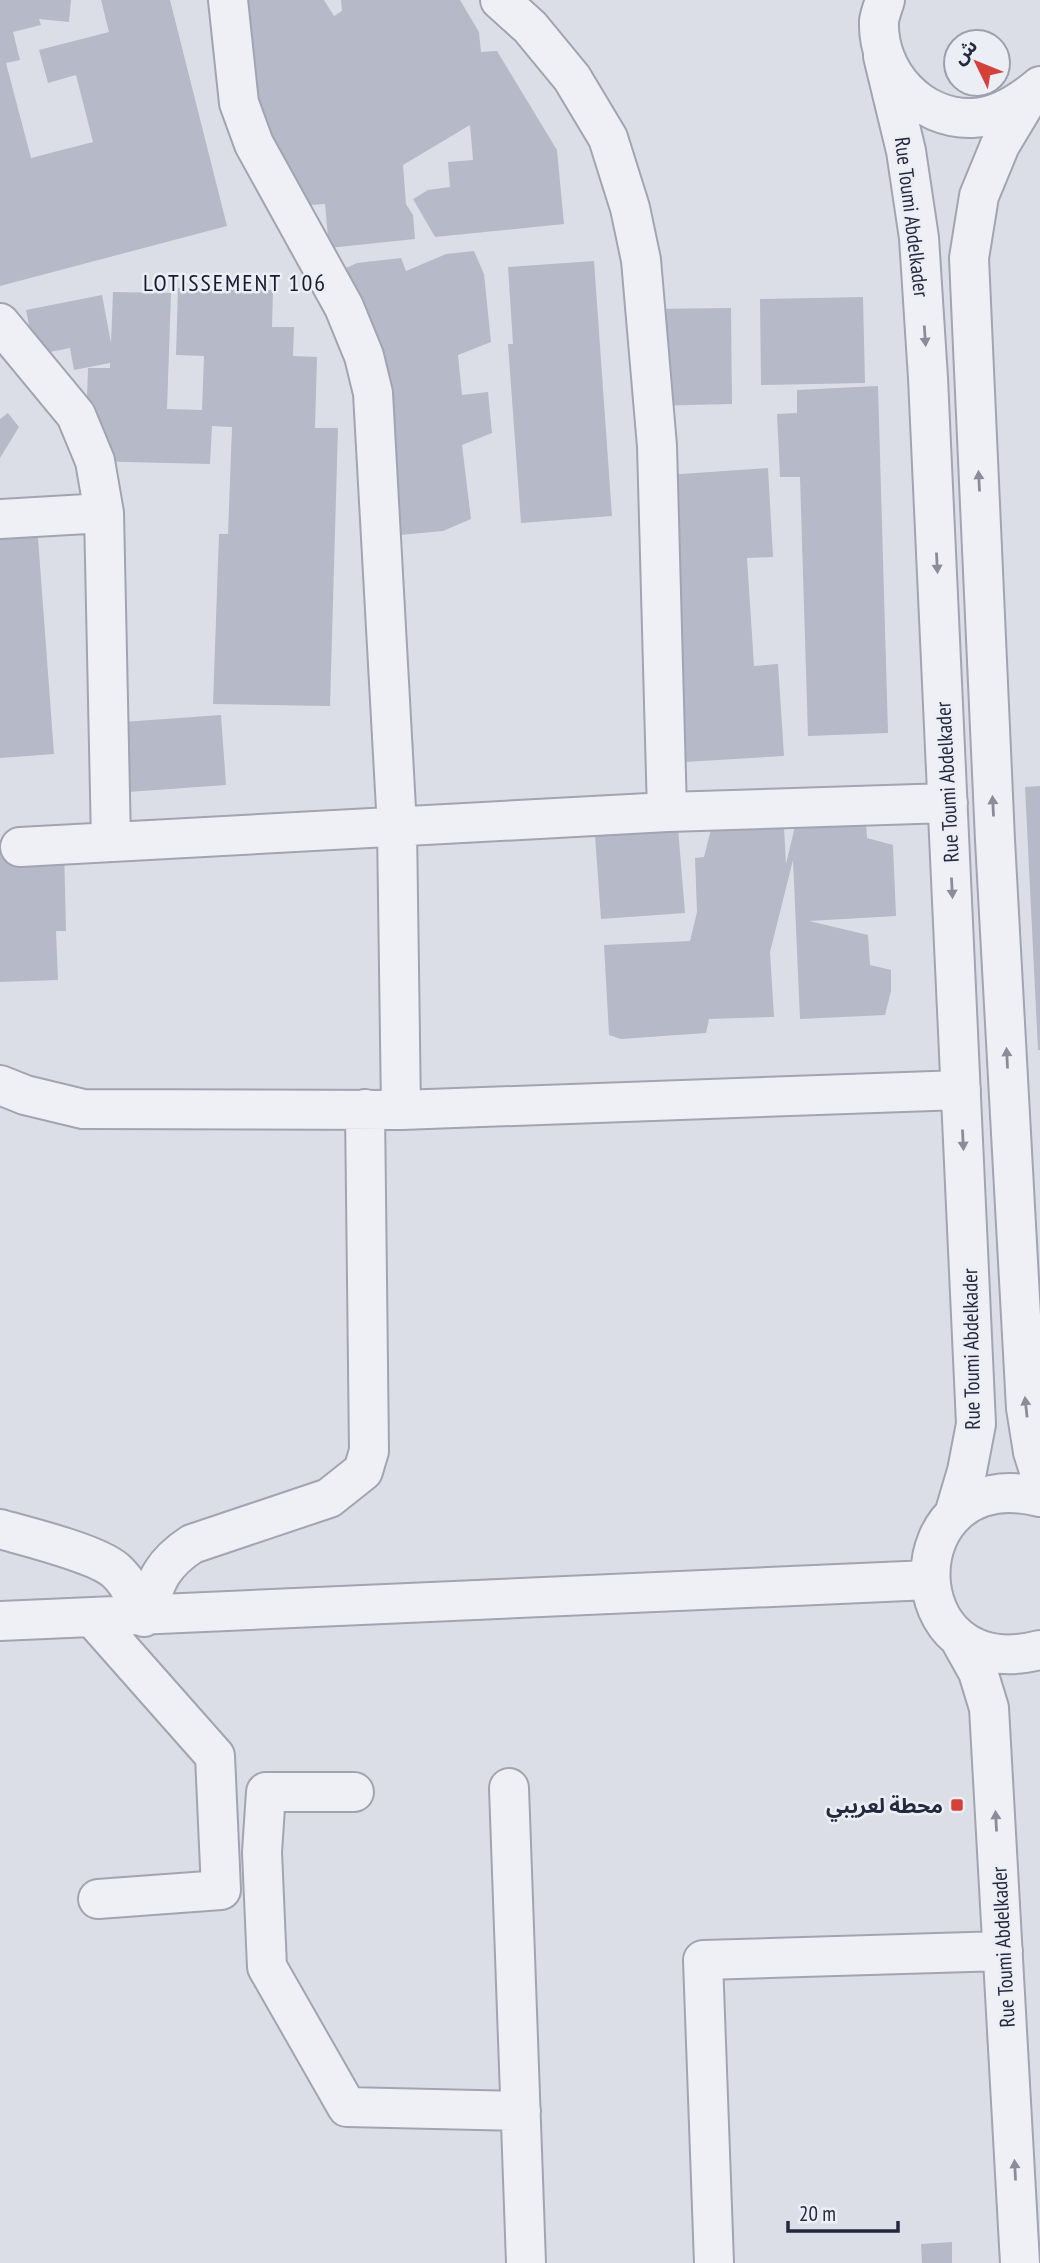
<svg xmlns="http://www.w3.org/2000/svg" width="1040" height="2263" font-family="'PT Sans Narrow','Noto Sans Arabic',sans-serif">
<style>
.building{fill:#b6b9c7}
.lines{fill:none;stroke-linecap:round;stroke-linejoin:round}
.minor-casing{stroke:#a1a4b1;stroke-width:42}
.tertiary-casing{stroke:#a1a4b1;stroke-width:42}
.minor{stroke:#eff0f5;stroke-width:38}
.tertiary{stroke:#eff0f5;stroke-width:38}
.oneway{fill:#8a8c9a}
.poi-dot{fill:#d4413a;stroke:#eceef5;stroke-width:2.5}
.labels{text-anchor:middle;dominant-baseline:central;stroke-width:5;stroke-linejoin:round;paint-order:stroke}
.street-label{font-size:21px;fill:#25293e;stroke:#eceef5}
.poi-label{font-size:21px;font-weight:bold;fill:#25293e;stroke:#eceef5;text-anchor:end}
.quarter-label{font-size:24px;letter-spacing:2px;fill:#181b2f;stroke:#eceef5}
</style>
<rect width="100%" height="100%" fill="#dcdee7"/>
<path class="building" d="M0 0H71L69 22 39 19 41 25 13 32 20 60 6 63 31 158 93 142 76 75 48 83 39 50 109 32 101 0H170L227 226 0 286Z
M238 0H324L334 16 342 11 341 0H460L479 32 481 52 497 51 557 150 564 224 435 237 413 199 428 190 450 187 448 162 473 160 470 125 403 165 406 204 413 215 415 239 329 248 325 204 309 205 252 145Z
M474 251 484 274 491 342 458 355 462 395 488 392 492 433 462 445 471 519 443 531 390 536 344 269 357 263 401 258 406 271 446 254Z
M594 261 612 516 521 523 508 344H513L508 267Z
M178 288 273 290 272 327H294L293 356 317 357 315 428H338L330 706 213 704 219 534H228L232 427 212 426 210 464 85 461 88 368H110V363L74 370 70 348 35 355 26 310 102 295 111 343 113 292 171 293 167 409 202 410 204 356 176 355Z
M863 297 865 383 761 385 760 299Z
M731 308 732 404 649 406 648 309Z
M878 386 888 733 808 736 800 477H780L777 414 797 413V390Z
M8 413 19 427 0 458V419Z
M768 468 773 557 747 558 754 666 778 664 784 756 669 763 652 476Z
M36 511 54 754 0 758V514Z
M221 715 226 785 114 793 109 723Z
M1040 786V1050H1038L1025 787Z
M783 810 786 864 798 813 865 810 867 838 893 845 896 916 809 921 868 935 870 965 891 970V991L885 1015 800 1019 793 860 770 952 774 1017 709 1019 706 1033 621 1039 609 1035 604 945 690 941 697 912 695 858 704 857 715 813Z
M677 816 685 913 601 919 594 822Z
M64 849 66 931H56L58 980 0 982V851Z
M952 2242V2263H922L921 2244Z"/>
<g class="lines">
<g class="minor-casing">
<path id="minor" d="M228 0 239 103 254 144 344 307 364 356 373 393 397 827 401 1110
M500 0 530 27 572 78 608 138 630 208 641 260 657 446 667 812
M883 56 906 151 919 238 928 378 976 1424 967 1471 954 1515
M1030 95 1000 145 979 196 969 258 995 840 1026 1408 1033 1452 1040 1474
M0 323 76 415 95 461 104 513 111 841
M0 519 104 513
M20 847 667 812 948 803
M0 1085 25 1095 83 1109 401 1110 961 1090
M1040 1497C894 1461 894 1688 1040 1650
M0 1529C28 1537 95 1553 115 1570 129 1582 136 1600 144 1617 156 1582 160 1565 192 1544L329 1498 363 1471 369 1451 365 1109
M93 1618 215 1756 221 1890 98 1899
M0 1621 929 1580
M959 1638 978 1672 989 1708 1020 2263
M509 1788 526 2263
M354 1792H266L262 1852 267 1967 347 2107 521 2111
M714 2263 703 1960 1003 1951"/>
</g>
<g class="tertiary-casing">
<path id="tertiary" d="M885 0C883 7 880 14 879 21 877 73 920 120 973 118 998 117 1021 102 1040 86"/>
</g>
<use href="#minor" class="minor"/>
<use href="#tertiary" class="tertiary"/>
</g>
<defs><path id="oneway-solid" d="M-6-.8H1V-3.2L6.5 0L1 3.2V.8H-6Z" transform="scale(1.75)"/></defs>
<g class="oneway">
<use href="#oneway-solid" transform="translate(925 336) rotate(86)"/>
<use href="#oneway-solid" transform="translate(979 481) rotate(-93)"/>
<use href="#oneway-solid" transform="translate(937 563) rotate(87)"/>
<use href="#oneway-solid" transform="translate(993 806) rotate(-93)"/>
<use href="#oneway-solid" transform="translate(952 888) rotate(87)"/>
<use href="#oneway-solid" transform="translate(1007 1058) rotate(-93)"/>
<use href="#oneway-solid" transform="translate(963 1140) rotate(87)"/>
<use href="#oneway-solid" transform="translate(1026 1407) rotate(-96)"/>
<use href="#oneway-solid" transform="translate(996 1821) rotate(-93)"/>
<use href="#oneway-solid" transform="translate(1015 2170) rotate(-93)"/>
</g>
<rect class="poi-dot" x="950" y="1798" width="14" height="14" rx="3.5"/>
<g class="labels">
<g class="street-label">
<text transform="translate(912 217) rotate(83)">Rue Toumi Abdelkader</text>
<text transform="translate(947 782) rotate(-93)">Rue Toumi Abdelkader</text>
<text transform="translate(971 1349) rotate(-91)">Rue Toumi Abdelkader</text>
<text transform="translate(1003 1947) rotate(-93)">Rue Toumi Abdelkader</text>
</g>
<g class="poi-label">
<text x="943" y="1805">محطة لعريبي</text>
</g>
<g class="quarter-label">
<text x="235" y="282">LOTISSEMENT 106</text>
</g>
</g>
<g transform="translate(977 63) rotate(313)"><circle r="33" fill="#eceef5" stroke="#9c9fac" stroke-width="2"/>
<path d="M0-5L12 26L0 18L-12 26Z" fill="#d4413a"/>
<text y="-10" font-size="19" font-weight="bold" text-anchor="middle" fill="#25293e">ش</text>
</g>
<path d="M788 2221v10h110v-10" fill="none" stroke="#25293e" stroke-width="3.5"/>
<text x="799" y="2221" font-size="21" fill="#25293e" stroke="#eceef5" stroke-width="5" paint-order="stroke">20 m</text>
</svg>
